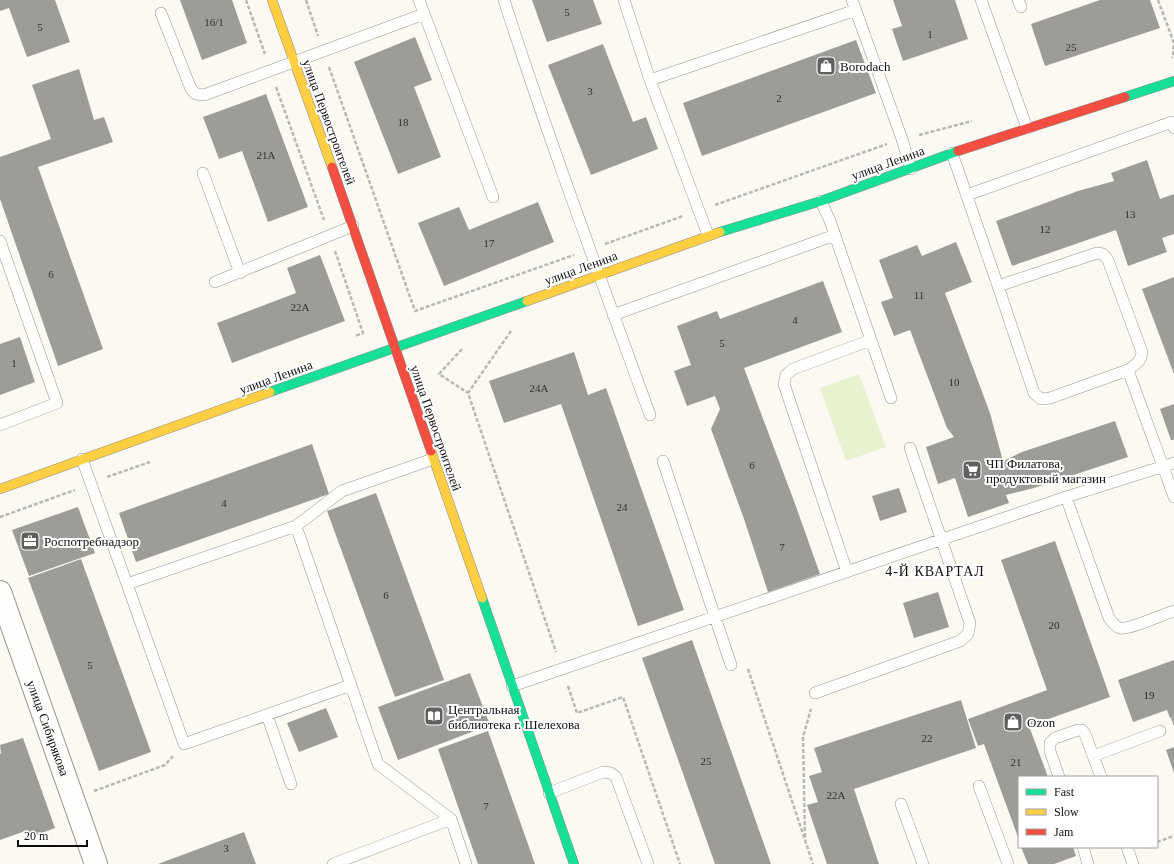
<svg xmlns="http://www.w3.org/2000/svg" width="1174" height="864" font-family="Georgia,serif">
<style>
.green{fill:#e8f2d0}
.building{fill:#9e9c98}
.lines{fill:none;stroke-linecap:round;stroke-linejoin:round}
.lane-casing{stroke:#959491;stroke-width:12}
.street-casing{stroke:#959491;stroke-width:24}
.fast-casing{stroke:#8b8a87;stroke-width:10}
.slow-casing{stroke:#8b8a87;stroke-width:10}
.jam-casing{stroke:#8b8a87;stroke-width:10}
.path{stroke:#b8b8b6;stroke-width:2.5;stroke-dasharray:4 2;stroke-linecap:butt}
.lane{stroke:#fefefd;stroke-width:11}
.street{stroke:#fefefd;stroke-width:22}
.fast{stroke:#16e098;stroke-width:9}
.slow{stroke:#ffcf43;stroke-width:9}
.jam{stroke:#f24e42;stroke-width:9}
.labels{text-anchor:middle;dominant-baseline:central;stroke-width:4;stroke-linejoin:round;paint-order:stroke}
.number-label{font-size:11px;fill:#323230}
.poi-label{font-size:13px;fill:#0e0e0e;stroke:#fff;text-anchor:start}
.street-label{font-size:13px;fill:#0e0e0e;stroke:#fff}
.neighbourhood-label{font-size:14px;letter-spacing:1px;fill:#0e0e0e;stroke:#fff}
</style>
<rect width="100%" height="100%" fill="#fbf9f2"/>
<path class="green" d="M859 374 886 447 846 461 820 388Z"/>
<path class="building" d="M0 0H55L70 42 27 57 9 8 0 11Z
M180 0H232L247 43 202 60Z
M532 0H593L602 24 547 42Z
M893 0H955L968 39 903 61 892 29 902 26Z
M1100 0H1150L1160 28 1045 66 1031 24Z
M415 37 432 80 414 87 441 157 398 174 354 62Z
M856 40 876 93 702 156 683 103Z
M603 44 633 122 646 117 658 149 591 175 548 65Z
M79 69 94 120 104 117 113 142 38 167 103 349 58 366 0 199V157L51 139 32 85Z
M266 94 308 207 268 222 242 151 219 159 203 117Z
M1147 160 1160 199 1174 194V234L1162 238 1167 252 1128 266 1116 230 1012 266 996 221 1078 191 1114 181 1111 173Z
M538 202 554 242 444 286 418 223 459 207 469 230Z
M956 242 972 282 945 293 990 413 1003 461 1022 452 1115 421 1128 457 1034 488 1006 495 1009 503 968 517 955 478 938 484 926 447 954 437 947 428 910 330 894 336 881 302 893 298 879 260 917 245 922 256Z
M320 255 345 321 232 363 217 323 296 293 287 268Z
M1174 277V374L1142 289Z
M823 281 842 332 744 368 794 501 820 574 768 592 744 519 711 429 720 409 715 396 687 406 674 371 691 365 677 326 717 311 720 319Z
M20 337 35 382 0 395V344Z
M574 352 588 395 606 388 684 610 638 626 561 404 504 423 489 381Z
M1174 404V440H1171L1160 409Z
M312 444 329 494 136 562 119 513Z
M899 488 907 512 880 521 872 496Z
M376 493 444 680 395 697 327 511Z
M78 507 95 553 29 576 12 530Z
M1055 541 1110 697 1029 726 1048 777H1019V840L984 744 978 746 968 719 1047 690 1001 560Z
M81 559 151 752 99 771 28 578Z
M938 592 949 627 914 638 903 603Z
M692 640 771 864H715L642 658Z
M1174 660V717L1170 718 1167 710 1133 722 1118 680Z
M470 673 490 725 398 760 378 707Z
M961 700 976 748 854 789 879 864H827L807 805 818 802 809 776 822 772 814 748Z
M326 708 338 737 299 752 287 723Z
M1174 717V726L1171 718Z
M488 731 535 864H478L438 749Z
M23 738 55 828 31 837 28 830 0 840V754L1 753 0 745Z
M1174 747V773L1166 750Z
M244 832 256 864H158Z
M1021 847H1073L1076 856 1054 864H1028Z"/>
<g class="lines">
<g class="lane-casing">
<path id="lane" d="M419 0 493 197
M504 0C549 140 600 277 650 415
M624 0 650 80
M852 0 902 139 911 169
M981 0 1027 128
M1018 0 1021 7
M161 13 191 89 196 94 204 95 424 14
M952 153 998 286
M203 173 240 273
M967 195 1172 122 1174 128
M821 201 830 221 891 398
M708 235 650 80 856 10
M0 241 57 403 0 425
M215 282 353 226
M613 315 835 235
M1128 370 1050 398 1041 399 1034 393 998 286 1097 253 1103 254 1108 260 1142 352C1141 362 1136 364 1128 370L1174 497
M82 459 127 584 296 526 378 764 451 819 466 864
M663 461 731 665
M1066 497 1109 618C1112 622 1115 627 1120 628 1129 630 1164 614 1174 611
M296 526 342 491 433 459
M847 572 784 384 786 375 793 369 871 340
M127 584 184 744 351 685
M512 686 1066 497 1174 463
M815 693 960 641 968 634 970 623 910 448
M267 715 291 784
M1093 756 1160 731
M1059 777 1050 751V743L1055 738 1078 730H1082L1085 734 1101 777
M979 786 1008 864
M549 793 603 772 611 773 616 777 648 864
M901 804 923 864
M1083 847 1088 864
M1127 847 1133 864
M333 864 451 819"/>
</g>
<g class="street-casing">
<path id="street" d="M0 592 96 864"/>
</g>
<g class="fast-casing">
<path id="fast" d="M1125 97 1174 81
M720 232 821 201 958 151
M270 392 527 301
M482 598 574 864"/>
</g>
<g class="slow-casing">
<path id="slow" d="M272 0 332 167
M527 301 720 232
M431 451 482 598
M0 489 270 392"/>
</g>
<g class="jam-casing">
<path id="jam" d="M958 151 1125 97
M332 167 431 451"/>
</g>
<path class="path" d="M246 0 265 54
M306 0 318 36
M1158 0 1174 43 1173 56 1172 58
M329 67 415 311 574 255
M276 87 324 220
M919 135 972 121
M715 205 887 144
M605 244 683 216
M335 251 363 333 355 336
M511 331 468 393 556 652
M462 349 439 374 468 393
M107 477 150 462
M0 517 75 490
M748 669 813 864
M568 686 577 713 623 697 680 864
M94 791 165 765 173 756
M805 837 803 737 811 709
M1157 842 1174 836"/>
<use href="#lane" class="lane"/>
<use href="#street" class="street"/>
<use href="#fast" class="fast"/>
<use href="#slow" class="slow"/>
<use href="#jam" class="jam"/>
</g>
<defs>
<g id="shop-square" transform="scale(1)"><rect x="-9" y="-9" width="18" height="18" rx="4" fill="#61605e" stroke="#fff"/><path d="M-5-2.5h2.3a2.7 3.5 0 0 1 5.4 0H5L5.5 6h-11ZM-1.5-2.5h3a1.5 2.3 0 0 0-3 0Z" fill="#fff"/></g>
<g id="supermarket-square" transform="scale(1)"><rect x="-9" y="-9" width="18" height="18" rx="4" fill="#61605e" stroke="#fff"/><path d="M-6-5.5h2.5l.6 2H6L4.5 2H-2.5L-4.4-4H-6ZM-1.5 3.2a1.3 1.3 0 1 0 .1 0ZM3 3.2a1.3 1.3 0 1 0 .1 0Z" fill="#fff"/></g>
<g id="office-square" transform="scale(1)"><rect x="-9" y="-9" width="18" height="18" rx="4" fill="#61605e" stroke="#fff"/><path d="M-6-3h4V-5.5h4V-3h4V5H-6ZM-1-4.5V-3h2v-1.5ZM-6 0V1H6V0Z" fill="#fff"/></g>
<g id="library-square" transform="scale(1)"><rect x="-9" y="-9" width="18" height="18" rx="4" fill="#61605e" stroke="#fff"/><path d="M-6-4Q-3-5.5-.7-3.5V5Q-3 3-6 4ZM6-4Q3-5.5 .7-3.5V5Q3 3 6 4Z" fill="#fff"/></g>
</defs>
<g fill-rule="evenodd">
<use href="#shop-square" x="826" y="66"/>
<use href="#supermarket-square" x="972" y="470"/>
<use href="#office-square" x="30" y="541"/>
<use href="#library-square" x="434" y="716"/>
<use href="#shop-square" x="1013" y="722"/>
</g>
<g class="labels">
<g class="number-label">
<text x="567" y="12">5</text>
<text x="214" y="22">16/1</text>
<text x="40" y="27">5</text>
<text x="930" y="34">1</text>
<text x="1071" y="47">25</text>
<text x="590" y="91">3</text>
<text x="779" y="98">2</text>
<text x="403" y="122">18</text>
<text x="266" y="155">21А</text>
<text x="1130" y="214">13</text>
<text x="1045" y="229">12</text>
<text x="489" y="243">17</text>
<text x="51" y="274">6</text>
<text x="919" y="295">11</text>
<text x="300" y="307">22А</text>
<text x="795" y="320">4</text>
<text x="722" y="343">5</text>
<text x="14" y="363">1</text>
<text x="954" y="382">10</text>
<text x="539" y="388">24А</text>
<text x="752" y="465">6</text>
<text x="224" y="503">4</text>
<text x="622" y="507">24</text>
<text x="782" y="547">7</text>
<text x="386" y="595">6</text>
<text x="1054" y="625">20</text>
<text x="90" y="665">5</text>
<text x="1149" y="695">19</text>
<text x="927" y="738">22</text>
<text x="706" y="761">25</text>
<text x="1016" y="762">21</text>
<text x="836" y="795">22А</text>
<text x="486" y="806">7</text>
<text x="226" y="848">3</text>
</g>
<g class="poi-label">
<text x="840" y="66">Borodach</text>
<text x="986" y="463">ЧП Филатова,<tspan x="986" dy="15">продуктовый магазин</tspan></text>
<text x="44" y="541">Роспотребнадзор</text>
<text x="448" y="709">Центральная<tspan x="448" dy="15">библиотека г. Шелехова</tspan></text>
<text x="1027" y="722">Ozon</text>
</g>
<g class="street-label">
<text transform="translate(329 122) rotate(70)">улица Первостроителей</text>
<text transform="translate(888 163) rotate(-20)">улица Ленина</text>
<text transform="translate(581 268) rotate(-20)">улица Ленина</text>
<text transform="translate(276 377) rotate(-20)">улица Ленина</text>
<text transform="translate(436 428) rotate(71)">улица Первостроителей</text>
<text transform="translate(48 728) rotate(70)">улица Сибирякова</text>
</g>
<g class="neighbourhood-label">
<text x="935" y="571">4-Й КВАРТАЛ</text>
</g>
</g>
<rect x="1018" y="776" width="140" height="72" fill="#ffffff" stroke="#9f9f9f"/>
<rect x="1026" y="789" width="20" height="6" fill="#16e098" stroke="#9f9f9f"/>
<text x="1054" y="796" font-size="12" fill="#0e0e0e">Fast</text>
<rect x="1026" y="809" width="20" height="6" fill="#ffcf43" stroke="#9f9f9f"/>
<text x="1054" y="816" font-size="12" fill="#0e0e0e">Slow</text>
<rect x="1026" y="829" width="20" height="6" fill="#f24e42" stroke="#9f9f9f"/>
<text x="1054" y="836" font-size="12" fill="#0e0e0e">Jam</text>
<path d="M18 840v6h69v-6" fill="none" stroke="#0e0e0e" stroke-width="2"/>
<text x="24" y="840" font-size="12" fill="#0e0e0e" stroke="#ffffff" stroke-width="3" paint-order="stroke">20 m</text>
</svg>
